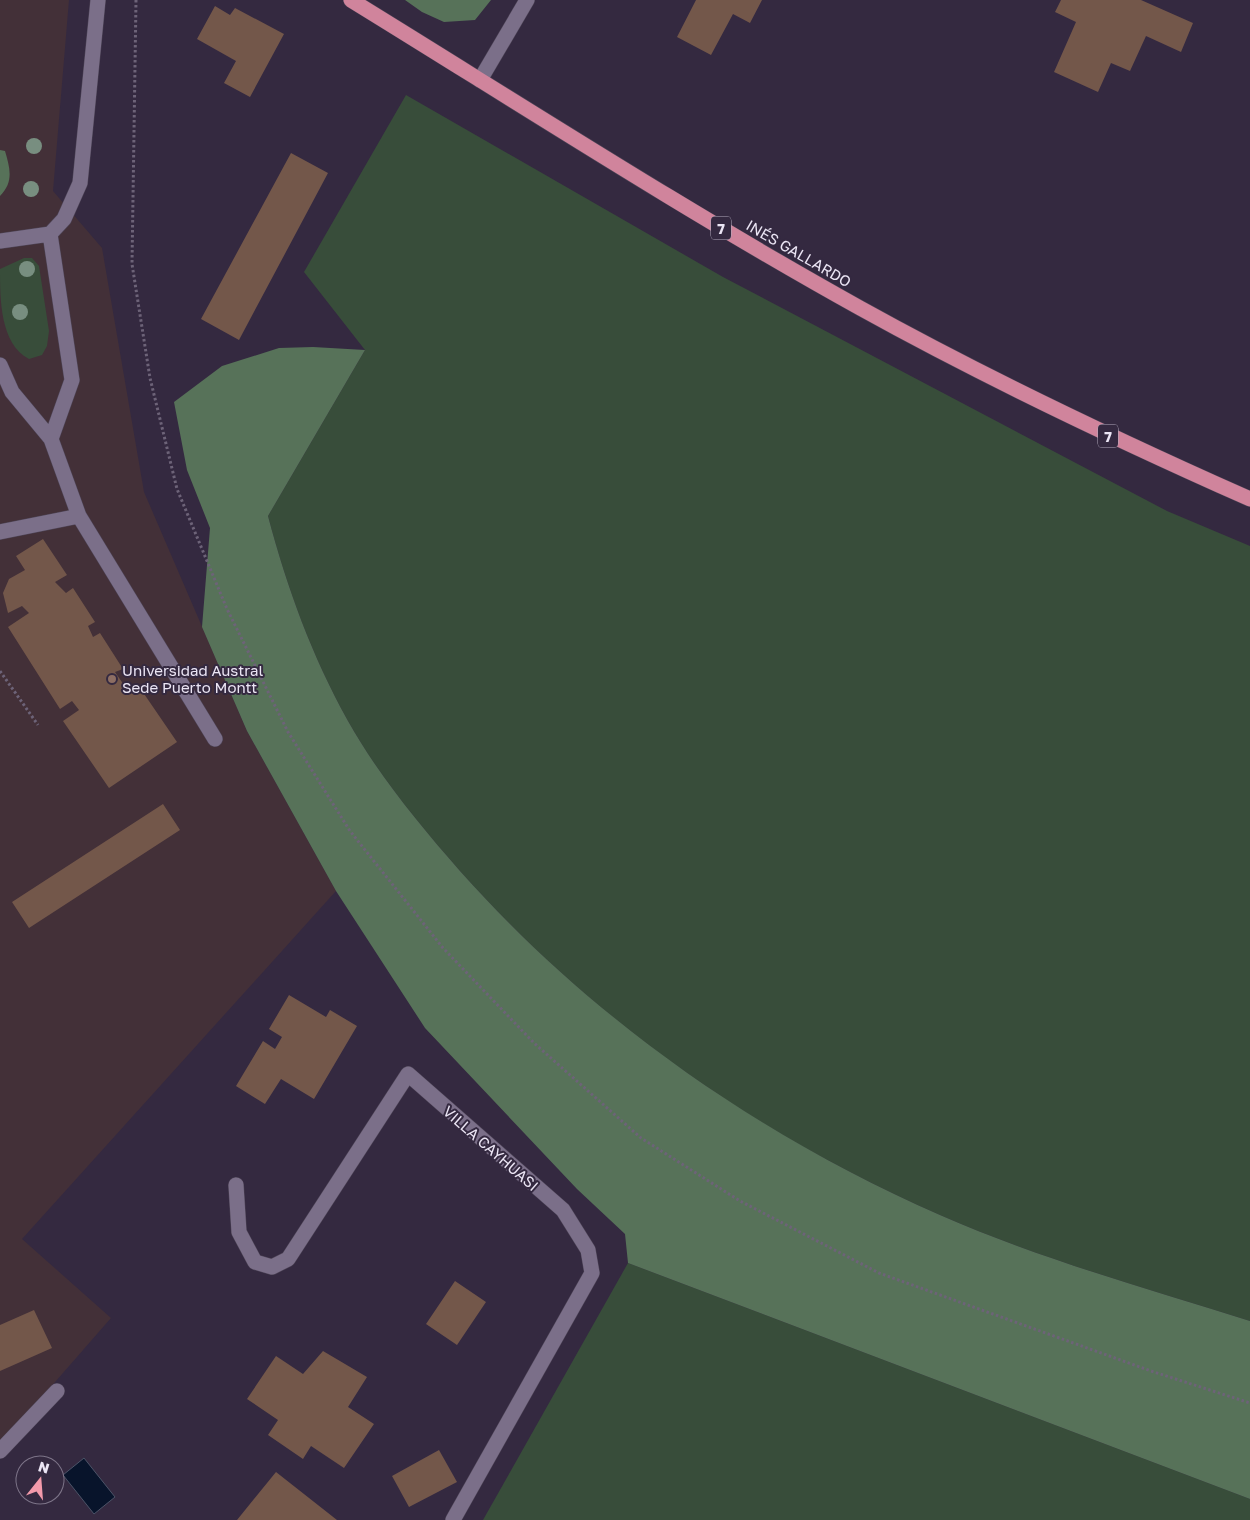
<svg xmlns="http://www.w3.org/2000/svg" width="1250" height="1520" font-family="'Golos Text',sans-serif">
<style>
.education{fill:#433038}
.green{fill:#384d3a}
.forest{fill:#577259}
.water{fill:#08142b;stroke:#4c5367}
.building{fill:#73574a}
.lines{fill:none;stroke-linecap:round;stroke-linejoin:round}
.lane-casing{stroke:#4e4557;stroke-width:16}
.street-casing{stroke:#4e4557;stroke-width:16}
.highway-casing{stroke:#4e4557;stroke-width:16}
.path{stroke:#6d6378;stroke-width:3;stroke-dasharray:2.5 2.5;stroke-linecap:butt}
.lane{stroke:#7b6f89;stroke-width:15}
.street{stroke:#7b6f89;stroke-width:15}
.highway{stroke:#d0849c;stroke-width:15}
.tree{fill:#788e80}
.education-dot{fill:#8d6e63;stroke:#342940;stroke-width:2}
.labels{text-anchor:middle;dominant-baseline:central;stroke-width:4;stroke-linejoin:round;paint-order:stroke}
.shield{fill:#342940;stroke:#b4adbe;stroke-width:1}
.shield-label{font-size:14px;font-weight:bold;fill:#ebe5f4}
.street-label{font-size:15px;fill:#ebe5f4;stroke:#342940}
.poi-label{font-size:15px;fill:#ebe5f4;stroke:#342940;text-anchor:start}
</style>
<rect width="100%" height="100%" fill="#342940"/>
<path class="education" d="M0 0H69L53 191 102 248 144 492 247 731 336 891 22 1239 111 1318 0 1445Z"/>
<path class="green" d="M406 95 723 277 1167 511 1250 546V1321C1146 1288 1040 1259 940 1215 757 1135 593 1020 460 871 419 824 379 776 348 721 312 656 287 588 268 516L365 350 304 272Z
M24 258H32L39 266 49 331 47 346 42 355 29 359C0 344 0 299 0 269Z
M628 1263 1250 1499V1520H483Z"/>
<path class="forest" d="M405 0H491L475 20 444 22 422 12Z
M0 150 5 151C10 168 14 182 0 196Z
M313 347 365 350 268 516C287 588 312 656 348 721 379 776 419 824 460 871 593 1020 758 1135 940 1215 1040 1259 1146 1288 1250 1321V1499L628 1263 625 1234 577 1189 425 1028 336 891 247 731 202 627 210 528 187 470 174 402 222 366 279 348Z"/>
<path class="water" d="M84 1458 115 1497 94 1514 63 1475Z"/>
<path class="building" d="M696 0H762L750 23 733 14 711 55 677 37Z
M1061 0H1141L1193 23 1181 52 1146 36 1130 71 1111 63 1098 92 1054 72 1076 22 1055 12Z
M215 6 230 15 235 8 284 34 250 97 224 83 236 61 197 39Z
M291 153 328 173 239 340 201 319Z
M43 539 67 575 55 582 66 593 73 588 95 622 88 626 93 637 100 633 123 669 115 672 128 691 138 685 177 742 109 788 63 721 79 710 72 701 60 709 8 627 29 613 22 606 8 613 3 593 9 579 25 570 16 556Z
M163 804 180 830 29 928 12 902Z
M289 995 326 1017 330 1010 357 1026 314 1099 281 1079 265 1104 236 1086 263 1041 275 1049 282 1037 269 1029Z
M455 1281 486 1302 457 1345 426 1324Z
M34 1310 52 1348 0 1371V1325Z
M323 1351 367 1377 348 1407 374 1424 344 1468 311 1446 303 1459 268 1435 278 1420 247 1399 276 1356 303 1374Z
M439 1450 457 1482 409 1507 392 1476Z
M276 1472 337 1520H237Z"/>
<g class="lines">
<g class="lane-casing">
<path id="lane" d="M50 234 72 380 51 439
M0 241 50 234 64 219 80 183 98 0
M0 365 12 392 51 439 79 516 215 739
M0 532 79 516"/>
</g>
<g class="street-casing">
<path id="street" d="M480 80 527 0
M236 1185 239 1232 255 1262 272 1267 288 1259 408 1074 563 1210 588 1250 592 1273 453 1520
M0 1451 57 1391"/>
</g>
<g class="highway-casing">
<path id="highway" d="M351 0C520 104 687 212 860 308 988 379 1117 440 1250 499"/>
</g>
<path class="path" d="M136 0 132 264 150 378 177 489 227 609 288 732 350 831 443 948 534 1043 641 1138 740 1201 879 1273 1151 1371 1250 1403
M0 671 38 725"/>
<use href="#lane" class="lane"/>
<use href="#street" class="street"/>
<use href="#highway" class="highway"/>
</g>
<g class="tree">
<circle cx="34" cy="146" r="8"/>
<circle cx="31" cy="189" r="8"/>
<circle cx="27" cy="269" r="8"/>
<circle cx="20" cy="312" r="8"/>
</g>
<circle class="education-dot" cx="112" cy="679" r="5"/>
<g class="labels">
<g class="shield">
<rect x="711" y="216.5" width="20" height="23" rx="4"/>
<rect x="1098" y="424.5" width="20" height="23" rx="4"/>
</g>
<g class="shield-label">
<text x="721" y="228">7</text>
<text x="1108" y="436">7</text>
</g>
<g class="street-label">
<text transform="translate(799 253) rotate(30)">INÉS GALLARDO</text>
<text transform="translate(491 1148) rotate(41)">VILLA CAYHUASI</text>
</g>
<g class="poi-label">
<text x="122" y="670">Universidad Austral<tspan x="122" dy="17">Sede Puerto Montt</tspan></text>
</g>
</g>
<g transform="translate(40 1480) rotate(17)"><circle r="24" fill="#342940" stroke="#7d7488"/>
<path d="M0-4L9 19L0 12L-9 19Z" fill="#f39aab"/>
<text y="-8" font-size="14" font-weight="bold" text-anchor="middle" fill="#ebe5f4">N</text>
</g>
</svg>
